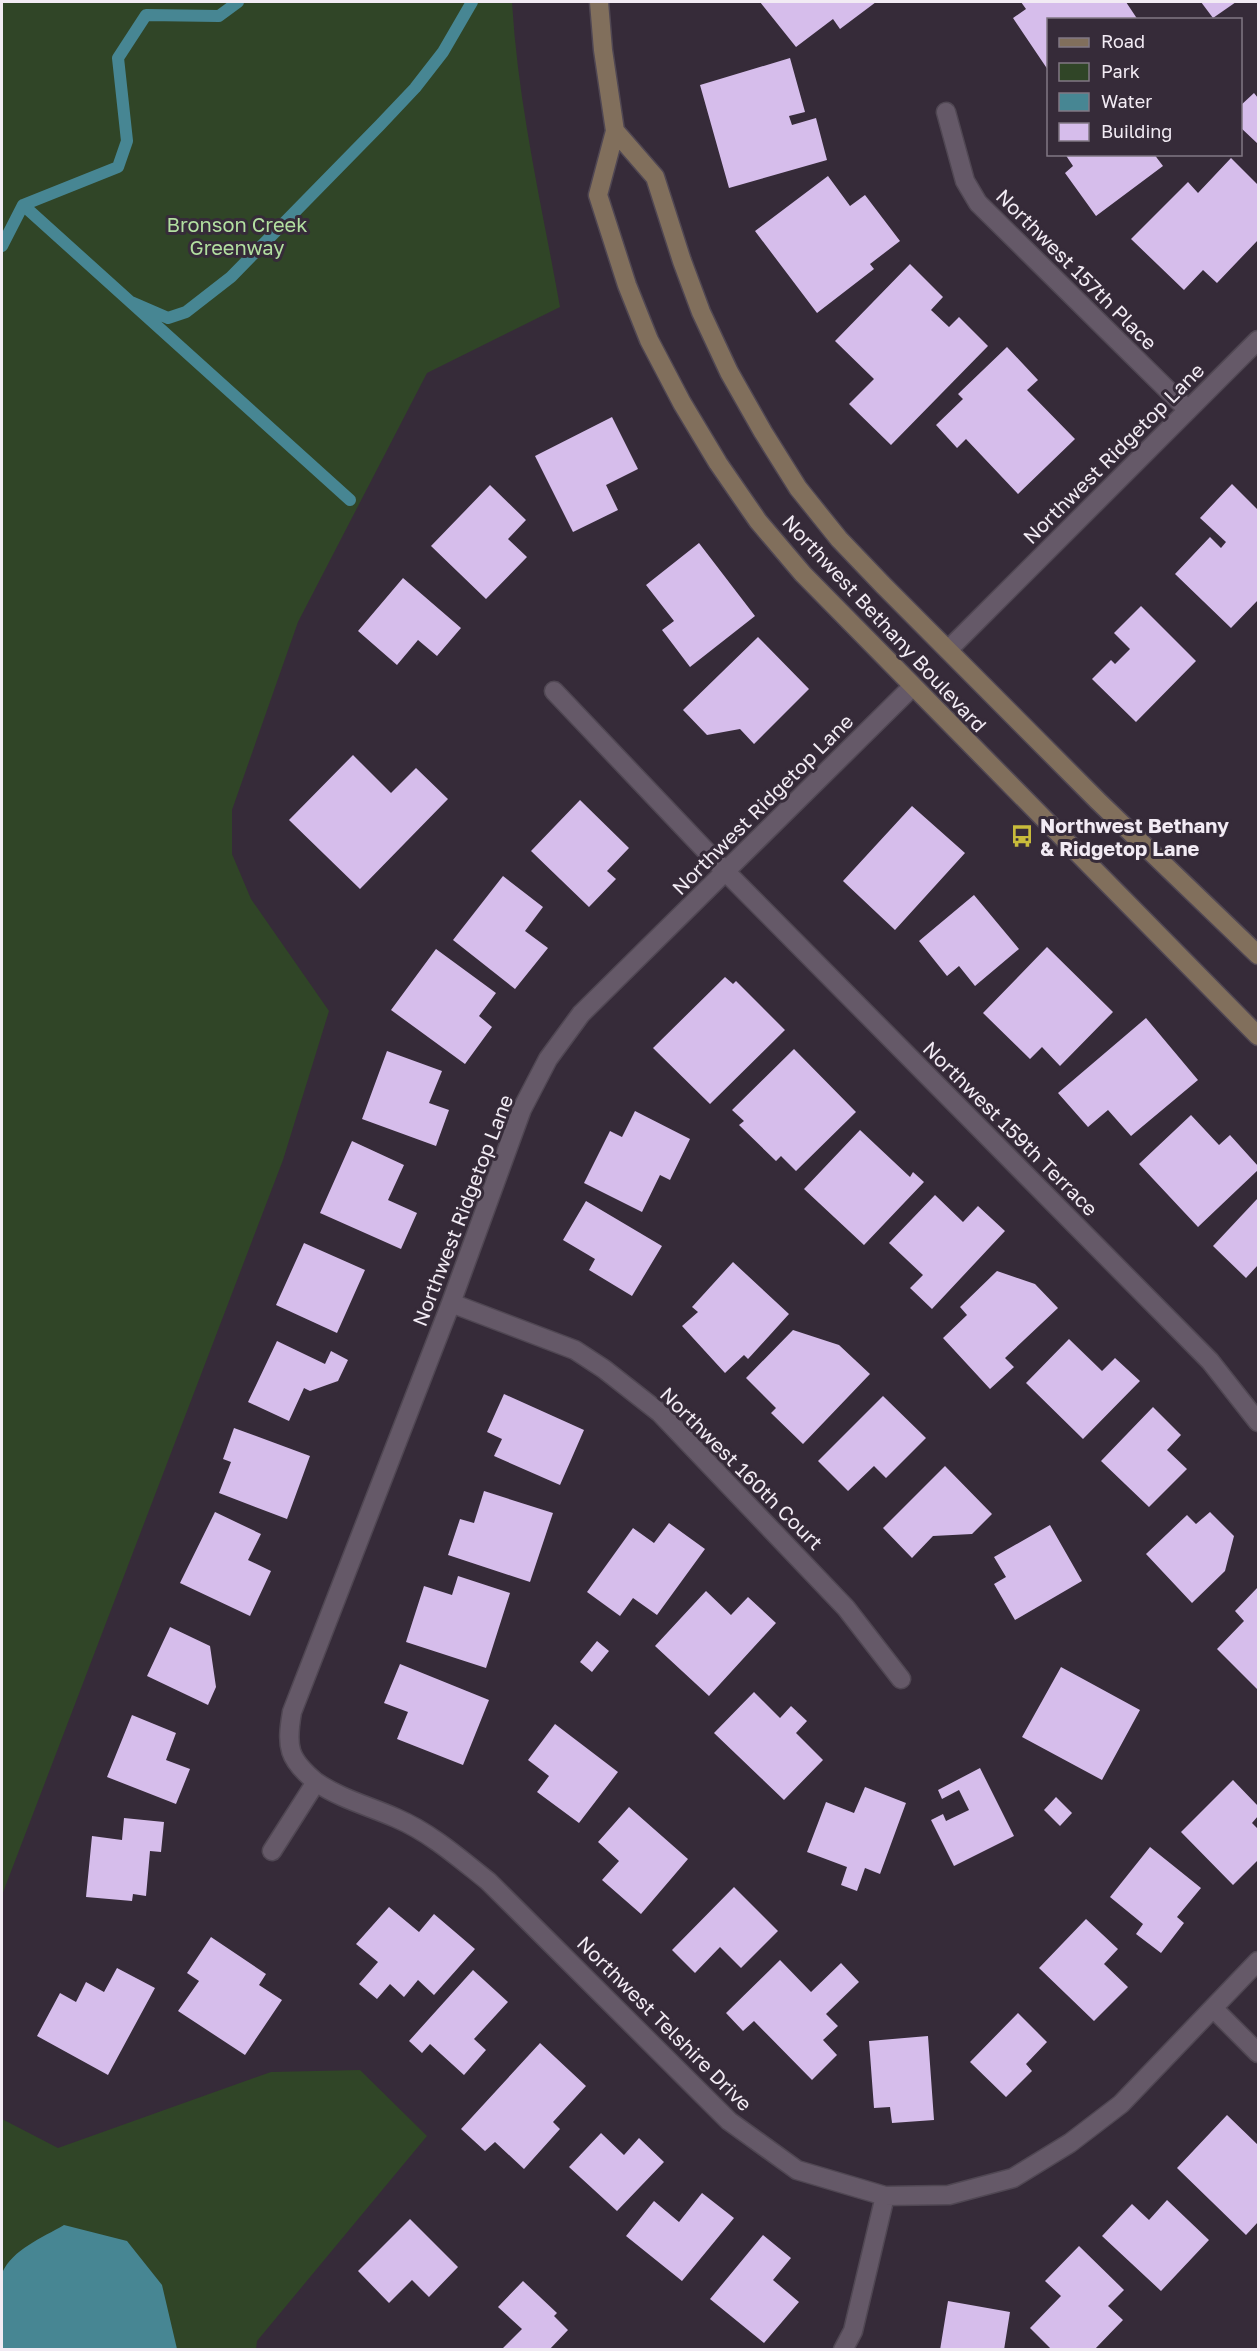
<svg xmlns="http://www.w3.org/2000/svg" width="1260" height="2351" font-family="'Golos Text',sans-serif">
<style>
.green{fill:#304527}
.water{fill:#478693}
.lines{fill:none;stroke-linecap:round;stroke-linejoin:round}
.stream{stroke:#478693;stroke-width:12}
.building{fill:#d6bdeb}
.minor-casing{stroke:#504753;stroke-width:21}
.secondary-casing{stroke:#504753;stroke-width:21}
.minor{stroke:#655968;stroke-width:18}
.secondary{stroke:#816f5c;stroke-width:18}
.labels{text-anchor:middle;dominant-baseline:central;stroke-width:6;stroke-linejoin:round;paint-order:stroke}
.park-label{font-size:20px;fill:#b2dfa0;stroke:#362b39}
.street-label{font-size:20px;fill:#f2ebf4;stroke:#362b39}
.poi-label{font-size:20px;font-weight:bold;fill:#f2ebf4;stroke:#362b39;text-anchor:start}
</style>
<rect width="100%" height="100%" fill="#362b39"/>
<path class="green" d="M2 2H512C518 105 542 206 560 307L427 373 298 622 232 810V854L251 899 329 1011 283 1160 2 1895Z
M360 2070 427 2136 257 2341 256 2349 2 2350V2119L58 2148 271 2072Z"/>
<path class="water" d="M64 2225 127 2241 162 2285 177 2349H2V2273C13 2249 42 2238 64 2225Z"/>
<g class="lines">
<path class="stream" d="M23 205 350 500
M2 246 23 205 118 167 127 141 118 58 146 15 219 16 238 2
M131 302 168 318 186 312 231 277 380 125 415 88 443 52 472 2"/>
</g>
<path class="building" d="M760 2H876L840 29 833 19 796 47Z
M1021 2H1126L1138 20H1048V70L1013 18 1026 9Z
M1201 2H1236L1213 18Z
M790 58 805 112 789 116 792 125 816 118 827 160 729 188 700 85Z
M1254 93 1258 98V144L1240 127V106Z
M1065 154H1154L1163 166 1096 216 1065 173 1073 166Z
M1231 158 1258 185V240L1217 283 1203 270 1184 290 1131 239 1188 182 1198 193Z
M828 176 850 206 865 195 900 241 870 264 874 269 817 313 755 231Z
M910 264 943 297 931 310 949 327 959 317 988 346 891 445 849 404 874 379 835 341Z
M1007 347 1038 380 1027 390 1075 439 1018 494 966 439 957 448 936 425 963 399 958 394Z
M612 417 638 469 606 485 618 510 573 532 535 456Z
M1232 484 1258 510V600L1231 628 1175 574 1210 537 1221 548 1226 542 1200 518Z
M490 485 526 520 508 539 527 557 486 599 431 546Z
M699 543 755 616 690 667 662 630 674 621 646 585Z
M403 578 461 628 437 656 418 640 397 665 358 631Z
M1141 606 1196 661 1136 722 1092 679 1111 660 1115 664 1130 649 1114 633Z
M758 637 809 689 754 744 740 729 707 735 683 710Z
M353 755 391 793 416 768 448 799 360 889 289 820Z
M580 800 629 848 607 871 616 879 589 907 531 851Z
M912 806 965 853 895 930 843 881Z
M503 876 543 907 525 931 548 948 515 989 453 940Z
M974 895 1019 949 975 986 959 966 947 976 919 941Z
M1047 947 1113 1012 1060 1066 1042 1047 1030 1059 983 1013Z
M436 949 496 993 479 1016 492 1027 465 1064 391 1010Z
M725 977 733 984 736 981 785 1030 710 1104 653 1048Z
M1146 1018 1198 1080 1131 1136 1108 1110 1088 1127 1058 1093Z
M794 1049 856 1112 796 1171 781 1156 776 1161 739 1125 744 1121 732 1110Z
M387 1051 442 1071 429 1103 449 1110 436 1146 362 1119Z
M635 1111 690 1139 670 1180 660 1175 642 1212 584 1183 610 1131 622 1137Z
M1191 1115 1219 1145 1230 1135 1258 1166V1170L1198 1227 1139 1164Z
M860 1130 910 1177 913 1172 924 1182 864 1245 804 1189Z
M352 1141 404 1165 388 1200 417 1213 401 1249 320 1213Z
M935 1195 963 1222 978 1206 1005 1231 932 1309 910 1288 923 1275 889 1243Z
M1258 1198V1265L1246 1278 1213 1246Z
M586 1201 662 1246 632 1296 589 1270 595 1259 563 1240Z
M304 1243 365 1270 337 1333 276 1305Z
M733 1262 789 1314 748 1359 744 1355 725 1373 682 1326 698 1312 692 1307Z
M997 1271 1035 1284 1058 1308 1005 1358 1014 1367 990 1389 943 1338 967 1315 960 1307Z
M793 1330 839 1345 870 1374 803 1444 771 1413 776 1408 746 1378Z
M1069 1339 1102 1371 1115 1358 1140 1381 1083 1439 1026 1383Z
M277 1341 325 1364 331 1351 348 1360 338 1381 310 1391 304 1388 289 1421 248 1402Z
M504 1394 584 1430 560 1485 494 1456 502 1439 487 1432Z
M883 1396 926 1438 886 1478 874 1466 848 1491 818 1461Z
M1153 1407 1181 1435 1167 1450 1187 1469 1149 1507 1101 1461Z
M234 1428 310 1456 287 1519 219 1493 231 1462 223 1459Z
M945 1466 992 1514 972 1534 933 1536 912 1558 883 1528Z
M484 1491 553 1513 530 1582 448 1555 460 1519 474 1523Z
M215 1512 261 1534 248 1560 271 1571 250 1616 180 1583Z
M1210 1512 1234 1536 1225 1571 1192 1603 1146 1554 1187 1515 1196 1524Z
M669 1523 705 1549 657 1615 633 1598 620 1616 587 1592 633 1528 654 1543Z
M1050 1525 1082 1581 1015 1620 994 1584 1006 1577 994 1557Z
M458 1576 510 1593 486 1668 406 1642 424 1586 452 1595Z
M1258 1587V1690L1217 1649 1244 1621 1235 1611Z
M706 1591 731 1615 748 1597 776 1623 709 1696 655 1646Z
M170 1627 210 1646 216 1687 208 1705 147 1676Z
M597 1641 609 1651 592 1672 580 1662Z
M400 1664 489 1700 463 1765 397 1739 408 1712 384 1703Z
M1061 1667 1140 1710 1102 1780 1022 1737Z
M754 1692 780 1718 791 1706 807 1721 796 1733 823 1760 784 1800 714 1733Z
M132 1715 176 1733 166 1760 190 1769 176 1804 107 1777Z
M555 1724 618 1772 579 1823 537 1792 549 1776 528 1760Z
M980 1768 1014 1836 954 1866 931 1820 943 1814 946 1821 969 1810 959 1790 942 1799 938 1790Z
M1233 1780 1258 1806V1816L1252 1823 1258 1829V1860L1233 1885 1181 1832Z
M865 1787 906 1803 880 1874 865 1868 857 1891 841 1885 847 1867 807 1852 826 1802 854 1813Z
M1056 1797 1072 1813 1060 1826 1044 1810Z
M629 1807 688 1859 641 1914 602 1880 619 1861 598 1842Z
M124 1818 164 1822 161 1852 150 1851 146 1896 133 1894 132 1901 86 1897 92 1836 122 1840Z
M1150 1847 1201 1888 1177 1917 1184 1923 1161 1953 1136 1934 1143 1924 1110 1897Z
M734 1887 778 1931 741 1968 720 1947 695 1973 672 1950Z
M389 1907 419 1932 434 1914 475 1949 434 1995 418 1980 404 1997 390 1984 377 1999 359 1984 378 1962 356 1944Z
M1086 1919 1118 1949 1104 1964 1128 1987 1094 2021 1039 1968Z
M211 1937 266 1974 259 1985 282 2000 245 2055 178 2011 199 1981 187 1973Z
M780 1960 811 1992 841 1963 859 1982 826 2014 838 2026 823 2040 837 2055 812 2080 754 2021 743 2031 726 2013Z
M117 1968 155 1988 108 2075 37 2036 60 1993 76 2002 86 1982 104 1992Z
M473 1970 508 2002 474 2039 486 2050 464 2075 430 2044 422 2053 409 2041Z
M1018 2013 1047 2042 1026 2064 1032 2071 1006 2097 970 2062Z
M928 2036 934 2120 892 2123 890 2107 874 2108 869 2041Z
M540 2043 586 2086 553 2122 560 2129 524 2169 495 2142 485 2151 461 2129Z
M1227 2115 1258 2145V2222L1246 2235 1177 2168Z
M601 2133 624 2155 639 2138 664 2162 617 2211 569 2167Z
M702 2193 734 2218 682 2281 626 2236 654 2201 679 2222Z
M1167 2200 1209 2240 1161 2291 1102 2236 1132 2204 1149 2220Z
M410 2219 458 2267 429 2297 412 2280 389 2303 358 2271Z
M763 2235 791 2258 773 2280 799 2302 764 2343 710 2299Z
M1079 2246 1124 2290 1108 2306 1123 2320 1094 2350H1052L1030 2328 1061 2296 1045 2281Z
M523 2281 557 2313 554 2316 568 2330 549 2350H501L522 2329 498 2307Z
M948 2301 1010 2312 1004 2350H940Z"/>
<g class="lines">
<g class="minor-casing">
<path id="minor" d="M946 112 965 181 978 203 1188 410
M948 650 1258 340
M554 691 726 872 1210 1361 1258 1422
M451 1303 575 1350 604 1369 660 1413 846 1608 901 1679
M316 1782C341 1799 369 1806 396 1818 431 1833 459 1858 488 1881L729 2121 797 2170 885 2196 949 2195 1013 2178 1070 2143 1121 2104 1258 1961
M272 1851 316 1782C288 1759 286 1747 292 1712L451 1303 522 1109 548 1059 581 1014 912 687
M1213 2008 1258 2053
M843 2350 853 2331 885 2196"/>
</g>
<g class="secondary-casing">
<path id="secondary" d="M599 2 603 50 615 131 598 195 627 285 649 340 682 403 718 463 758 521 803 574 1258 1036
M615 131 655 177 682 261 701 312 729 372 763 432 798 488 839 539 883 585 1098 801 1258 955"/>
</g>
<use href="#minor" class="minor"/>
<use href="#secondary" class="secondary"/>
</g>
<defs>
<g id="bus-bare" transform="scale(1.8)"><path d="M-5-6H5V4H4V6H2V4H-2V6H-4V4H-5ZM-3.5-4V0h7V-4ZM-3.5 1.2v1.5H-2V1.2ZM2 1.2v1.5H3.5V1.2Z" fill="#c8bb3b" stroke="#362b39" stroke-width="2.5" paint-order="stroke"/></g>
</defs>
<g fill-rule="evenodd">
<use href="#bus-bare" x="1022" y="836"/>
</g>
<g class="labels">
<g class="park-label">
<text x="237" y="224">Bronson Creek<tspan x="237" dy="23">Greenway</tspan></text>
</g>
<g class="street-label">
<text transform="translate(1077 269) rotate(45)">Northwest 157th Place</text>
<text transform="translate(1113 453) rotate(-45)">Northwest Ridgetop Lane</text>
<text transform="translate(885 623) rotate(47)">Northwest Bethany Boulevard</text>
<text transform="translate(762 804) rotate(-45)">Northwest Ridgetop Lane</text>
<text transform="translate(1011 1128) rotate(45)">Northwest 159th Terrace</text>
<text transform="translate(462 1210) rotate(-69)">Northwest Ridgetop Lane</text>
<text transform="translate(742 1468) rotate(45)">Northwest 160th Court</text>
<text transform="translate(665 2023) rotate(45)">Northwest Telshire Drive</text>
</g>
<g class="poi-label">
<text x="1040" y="825">Northwest Bethany<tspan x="1040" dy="23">&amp; Ridgetop Lane</tspan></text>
</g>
</g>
<rect width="1260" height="2351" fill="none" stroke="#f2ebf4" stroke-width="6"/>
<rect x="1047" y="18" width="195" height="138" fill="#362b39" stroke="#817884" stroke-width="1.5"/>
<rect x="1059" y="38" width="30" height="9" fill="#816f5c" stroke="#817884" stroke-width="1.5"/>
<text x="1101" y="48" font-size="18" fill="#f2ebf4">Road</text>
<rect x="1059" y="63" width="30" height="18" fill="#304527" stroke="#817884" stroke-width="1.5"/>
<text x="1101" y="78" font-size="18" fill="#f2ebf4">Park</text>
<rect x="1059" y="93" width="30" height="18" fill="#478693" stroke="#817884" stroke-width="1.5"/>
<text x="1101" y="108" font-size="18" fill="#f2ebf4">Water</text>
<rect x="1059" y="123" width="30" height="18" fill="#d6bdeb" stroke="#817884" stroke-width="1.5"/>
<text x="1101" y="138" font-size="18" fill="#f2ebf4">Building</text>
</svg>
